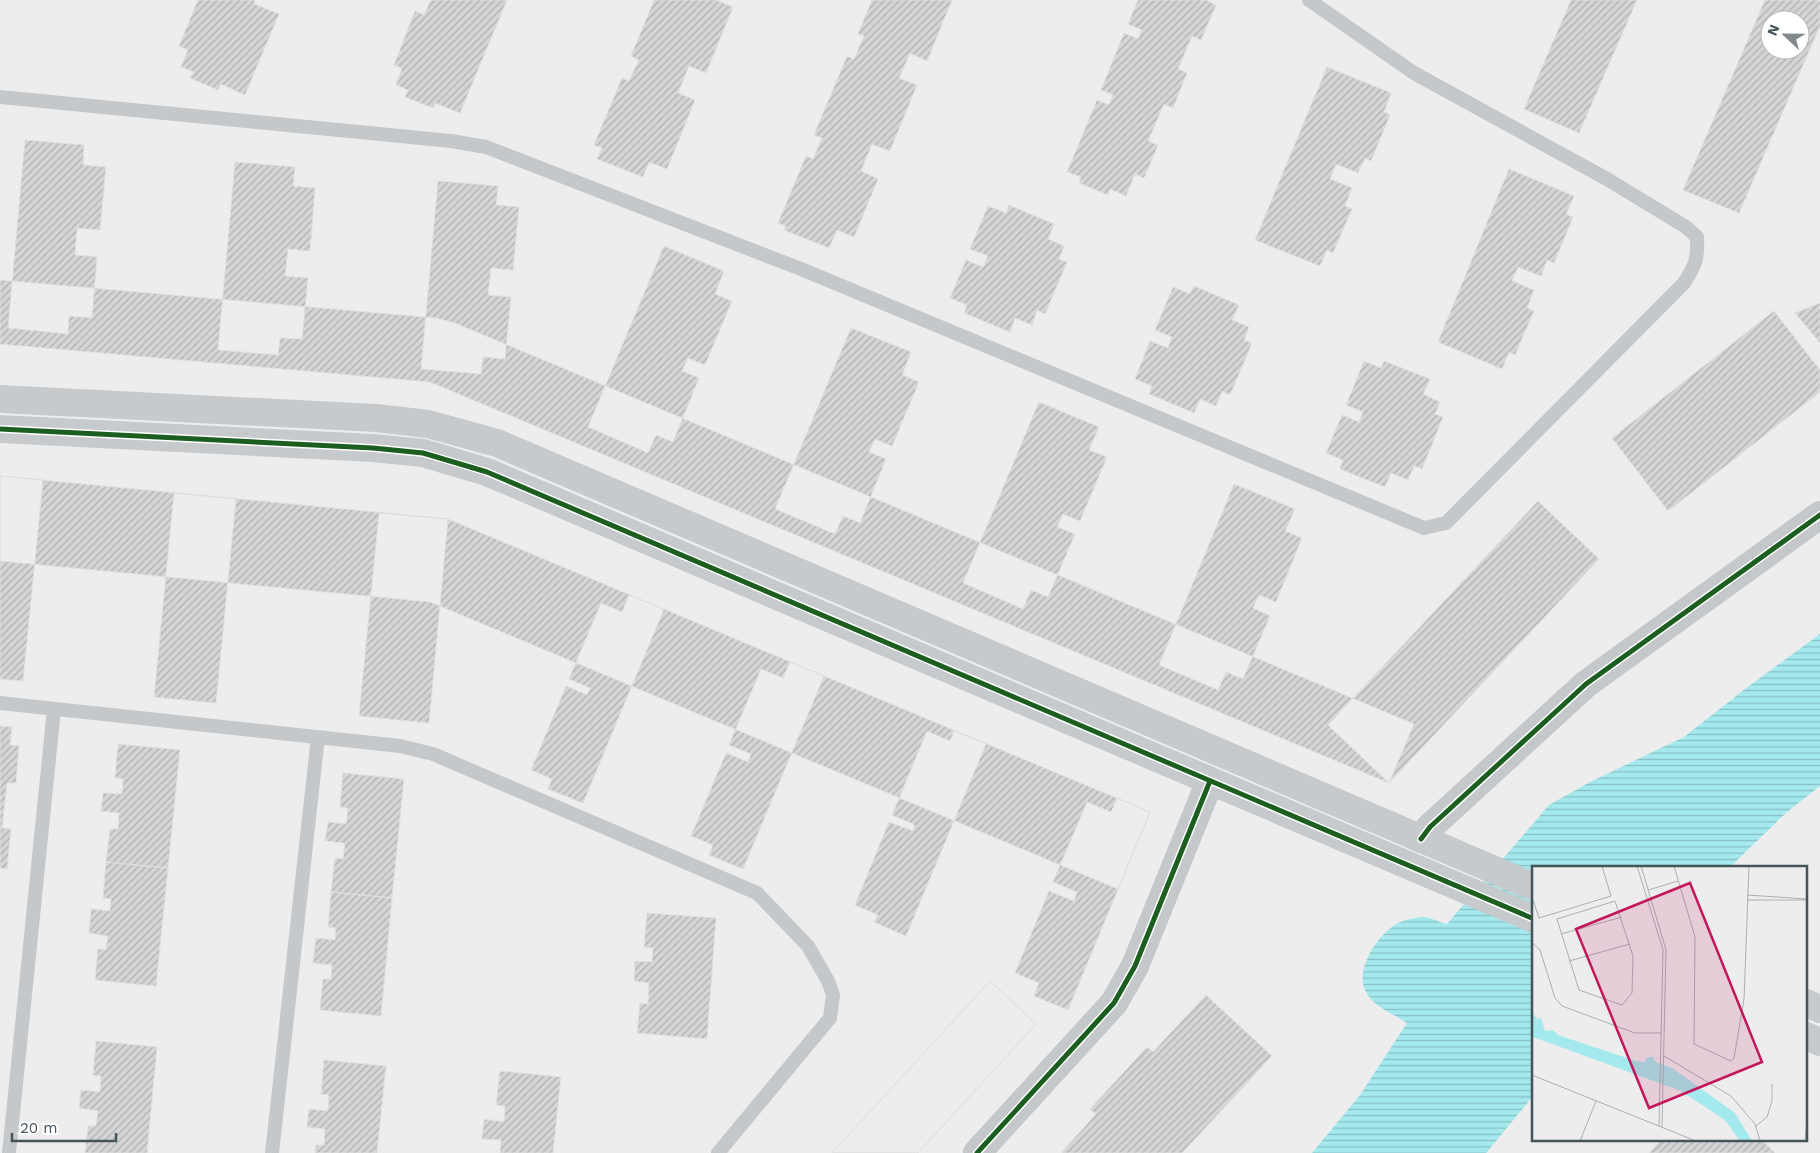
<svg xmlns="http://www.w3.org/2000/svg" width="1820" height="1153" font-family="'Work Sans',sans-serif">
<style>
.water{fill:url(#water-rules)}
.building{fill:url(#building-hatch);stroke:#dfdfe0;fill-rule:evenodd}
.lines{fill:none;stroke-linecap:round;stroke-linejoin:round}
.lane{stroke:#c4c8ca;stroke-width:14}
.street{stroke:#c4c8ca;stroke-width:28}
.secondary{stroke:#c6cacc;stroke-width:28}
.cycleway-casing{stroke:#fff;stroke-width:8}
.cycleway{stroke:#1b5e20;stroke-width:5}
.inset-road{fill:none;stroke:#aaafb2;stroke-width:1}
.view{fill:#c2185b;fill-opacity:0.15;stroke:#c2185b;stroke-width:2.5}
.inset-edge{fill:none;stroke:#45535a;stroke-width:2.5}
</style>
<defs>
<pattern id="water-rules" width="6" height="5" patternUnits="userSpaceOnUse" patternTransform="scale(1.25)"><rect width="6" height="5" fill="#a4e9ed"/><path d="M0 2.5h6" fill="none" stroke="#87bfc3"/></pattern>
<pattern id="building-hatch" width="6" height="6" patternUnits="userSpaceOnUse" patternTransform="scale(1.25)"><rect width="6" height="6" fill="#d4d5d6"/><path d="M-1 1l2-2M0 6l6-6M5 7l2-2" fill="none" stroke="#aeafb1"/></pattern>
</defs>
<rect width="100%" height="100%" fill="#eeeded"/>
<path class="water" d="M1820 634V786L1787 812 1730 867H1534V1095L1486 1153H1312L1360 1095 1407 1023C1393 1013 1372 1007 1365 990 1355 968 1379 933 1398 923 1404 920 1414 918 1421 917 1428 916 1439 922 1447 924L1549 805 1590 782 1684 737 1745 689Z"/>
<path class="building" d="M198 0H255L254 4 279 14 245 95 221 84 218 90 190 78 194 72 181 67 188 50 179 46Z
M431 0H507L460 113 435 103 433 108 405 97 408 90 396 85 402 68 394 65 415 11 424 15Z
M654 0H716L733 7 706 73 689 66 678 93 695 100 667 169 649 162 643 177 597 159 602 148 594 145 622 78 629 81 639 60 631 56Z
M872 0H952L927 61 910 53 899 78 917 85 890 151 872 144 861 171 878 179 854 237 837 230 829 248 784 230 786 226 778 223 806 156 813 159 822 138 814 135 847 56 854 59 864 36 858 34Z
M1138 0H1206L1216 5 1201 40 1192 36 1178 69 1187 73 1173 108 1164 104 1148 141 1158 145 1144 178 1135 174 1126 196 1110 189 1108 195 1079 183 1081 177 1067 172 1097 100 1109 105 1113 95 1101 90 1124 33 1138 39 1142 30 1128 24Z
M1571 0H1637L1579 133 1524 109Z
M1765 0H1820V26L1739 213 1683 190ZM1770 20H1800V50H1770Z
M1327 67 1391 93 1384 112 1390 115 1371 161 1365 158 1358 173 1336 164 1330 179 1352 188 1345 206 1352 209 1333 253 1327 250 1320 266 1255 240Z
M25 140 84 145 83 165 106 167 100 230 77 228 75 255 97 257 92 318 69 316 68 334 8 328Z
M235 162 295 167 293 186 315 188 310 251 288 249 285 276 308 278 302 339 280 338 278 355 218 350Z
M1509 169 1574 196 1566 214 1573 217 1554 263 1547 260 1541 276 1518 267 1512 281 1534 290 1527 308 1534 311 1515 355 1509 352 1502 369 1438 342Z
M438 181 498 186 496 205 519 207 513 270 491 268 488 295 511 297 505 359 483 357 481 374 421 369Z
M1009 205 1054 224 1048 239 1064 246 1059 259 1067 262 1045 314 1037 310 1032 325 1015 318 1010 332 964 313 967 305 950 298 966 260 983 267 988 256 970 249 988 206 1006 213Z
M664 246 724 271 715 294 732 301 705 365 688 358 682 371 699 378 673 442 656 435 648 453 588 427Z
M0 280 436 318 455 323 1414 724 1389 783 430 382 0 344Z
M1194 286 1239 305 1232 320 1249 327 1244 340 1252 343 1230 395 1222 391 1216 406 1200 399 1194 413 1149 394 1152 386 1135 379 1150 341 1168 348 1172 337 1155 330 1173 287 1190 294Z
M1820 303V343L1795 313Z
M1774 311 1820 370V392L1668 511 1612 438Z
M851 328 911 352 902 375 919 382 892 446 875 439 869 452 886 459 860 523 843 516 835 534 775 509Z
M1364 361 1381 368 1384 361 1430 379 1423 394 1440 402 1435 414 1443 417 1422 469 1414 466 1408 480 1391 473 1385 487 1340 469 1343 460 1326 453 1342 415 1359 422 1363 412 1346 405Z
M1039 402 1099 427 1089 450 1107 457 1080 521 1063 514 1057 527 1075 534 1048 597 1031 590 1023 609 963 583Z
M0 476 43 480 23 681 0 679Z
M0 476 448 519 1150 812 1118 889 430 602 0 561Z
M1234 484 1295 509 1285 531 1302 538 1276 602 1259 595 1253 608 1270 616 1243 679 1226 672 1218 690 1159 665Z
M174 493 236 499 216 703 154 697Z
M1538 501 1599 559 1389 783 1328 725Z
M379 513 448 519 429 723 359 716Z
M629 595 664 609 583 803 548 789 552 779 531 770 566 686 587 695 590 688 569 679 601 603 622 612Z
M790 662 824 676 743 869 709 855 713 845 691 836 726 753 748 762 751 754 729 745 761 669 783 678Z
M0 726 12 727 10 745 19 746 16 783H7L2 828 11 829 7 869 0 868Z
M927 731 950 741 954 731 986 744 906 936 874 922 878 915 855 905 889 822 913 831 915 825 892 815Z
M118 744 180 750 168 868 106 862 110 829H118L119 813 101 811 103 793 122 794 123 779 115 778Z
M343 773 404 779 392 898 331 892 335 858 343 859 345 843 325 841 328 822 346 824 348 808 340 807Z
M1117 798 1150 812 1068 1010 1034 996 1039 983 1015 973 1049 891 1074 901 1077 892 1053 882 1087 802 1111 812Z
M106 862 168 868 156 986 95 980 98 949 106 950 108 936 89 933 91 909 110 911 111 899 103 898Z
M331 892 392 898 381 1016 320 1010 323 979H331L332 965 313 963 316 938 335 940 336 928 328 927Z
M647 913 716 918 707 1039 637 1033 640 1003 648 1004 649 983 634 981 635 961 652 962 653 948 644 947Z
M990 981 1036 1024 918 1153H832Z
M990 981 1036 1024 918 1153H832Z
M1206 995 1272 1056 1182 1153H1063L1062 1152 1096 1114 1090 1109 1147 1047 1153 1052Z
M96 1041 157 1047 147 1153H85L88 1126H96L98 1111 79 1108 81 1090 100 1092 101 1076 93 1075Z
M324 1060 386 1066 377 1153H315L316 1145H324L325 1129 307 1127 309 1109 328 1111 329 1095 321 1094Z
M500 1071 561 1077 553 1153H500L501 1140 482 1139 484 1119 504 1122 505 1106 496 1105Z
M1662 1139H1761L1775 1153H1649Z"/>
<g class="lines">
<path class="lane" d="M0 97 451 141 486 147 801 269 1424 528 1446 523 1684 283C1696 265 1698 258 1697 237L1686 227 1607 179 1414 73 1309 0
M0 703 400 746 433 754 757 893 808 946 828 981 833 995 830 1018 718 1153
M9 1153 54 709
M272 1153 318 737"/>
<path class="street" d="M1421 839 1430 827 1586 684 1820 515
M977 1153 1114 1003 1135 966 1210 781"/>
<path class="secondary" d="M0 399 376 418 428 424 497 443 1534 887
M0 429 373 448 423 453 487 472 1534 919
M1806 1003 1820 1009
M1806 1036 1820 1042"/>
<g class="cycleway-casing">
<path id="cycleway" d="M0 429 373 448 423 453 487 472 1534 919
M1421 839 1430 827 1586 684 1820 515
M977 1153 1114 1003 1135 966 1210 781"/>
</g>
<use href="#cycleway" class="cycleway"/>
</g>
<g transform="translate(1532 866)">
<rect width="275" height="275" fill="#eeeded"/>
<path d="M0 146 5 153 9 152 13 165 21 164 26 169 104 195 113 196 115 191H121L124 196 140 202 203 247 220 275H208L193 254 149 225 1 171Z" fill="#a4e9ed"/>
<path class="inset-road" d="M105 0 131 84 127 260M109 0 134 84 130 261M142 0 163 71 162 178 199 195 202 192 212 133 217 0M116 24 146 15M215 29 275 33M0 31 7 52 79 30 70 0M215 34H275M83 35 101 90 100 127 90 139 47 124 25 53ZM29 68 90 51M0 77 8 84 23 132 30 140 103 167H129M37 95 98 78M132 190 199 230 223 258 228 275M0 209 164 275M224 260 235 251 240 235V218M48 275 64 235M273 275 275 253"/>
<path class="view" d="M158 17 230 196 117 242 44 63Z"/>
<rect width="275" height="275" class="inset-edge"/>
</g>
<g transform="translate(1785 35) rotate(292)"><circle r="24" fill="#ffffff" stroke="#b5babd"/>
<path d="M0-4L9 19L0 12L-9 19Z" fill="#80898d"/>
<text y="-8" font-size="14" font-weight="bold" text-anchor="middle" fill="#45535a">N</text>
</g>
<path d="M12 1133v8h104v-8" fill="none" stroke="#45535a" stroke-width="2.5"/>
<text x="20" y="1133" font-size="15" fill="#45535a" stroke="#ffffff" stroke-width="4" paint-order="stroke">20 m</text>
</svg>
